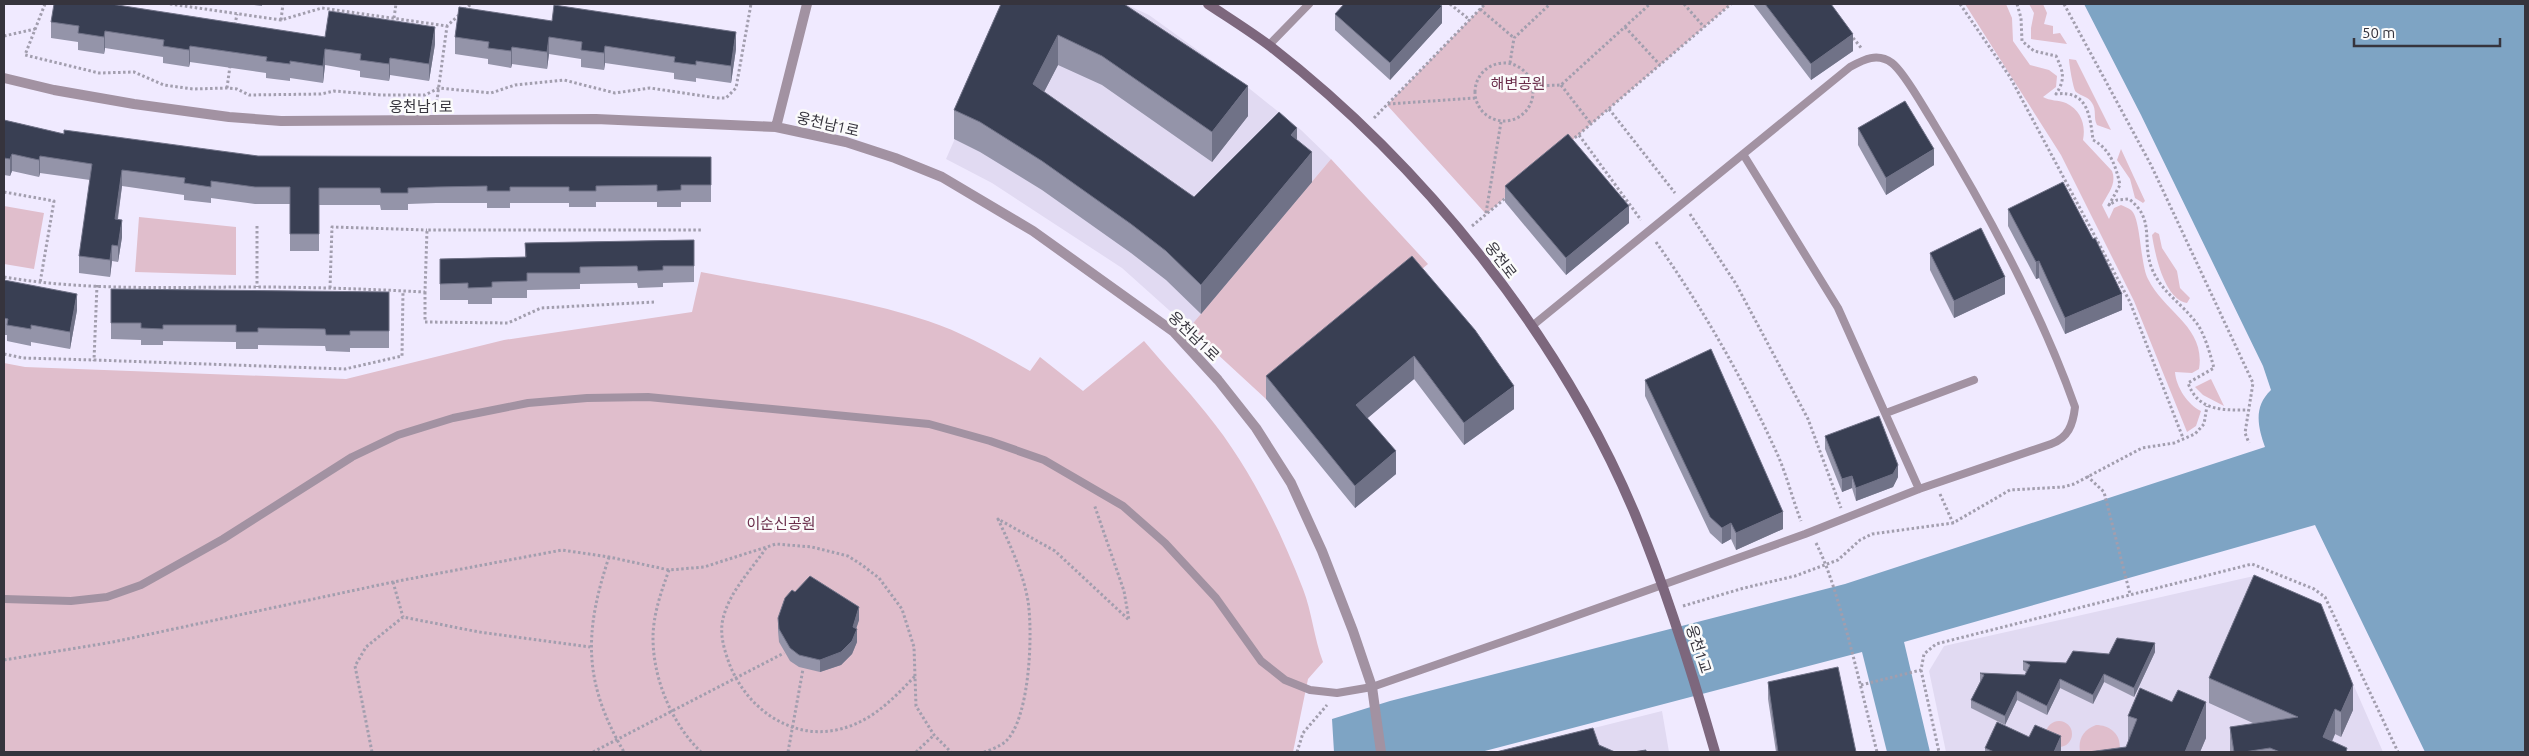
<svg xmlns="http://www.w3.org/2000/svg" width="2529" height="756" font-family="Ubuntu,'Noto Sans KR',sans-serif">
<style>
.built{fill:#e1daf2}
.green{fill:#e0becc}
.water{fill:#7ea4c4}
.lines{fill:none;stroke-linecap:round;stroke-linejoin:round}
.path{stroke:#a29eae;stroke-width:3;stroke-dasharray:2.5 2.5;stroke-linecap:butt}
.lane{stroke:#a292a2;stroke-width:8}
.street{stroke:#a292a2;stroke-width:10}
.secondary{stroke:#7d677d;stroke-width:10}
.wall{fill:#9494a9}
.shaded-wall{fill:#707287}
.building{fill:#393f53;stroke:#707287}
.labels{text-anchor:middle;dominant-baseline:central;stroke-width:5;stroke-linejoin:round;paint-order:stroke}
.park-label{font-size:15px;fill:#6b2f4c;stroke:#fbfbfb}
.street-label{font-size:15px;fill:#36343d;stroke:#fbfbfb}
</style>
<rect width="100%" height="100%" fill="#f0eaff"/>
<path class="built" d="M1014 4H1125L1149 15 1240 81 1301 130 1331 159 1189 328 1122 268 992 183 946 159Z
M2254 576 2318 604 2383 752H1946L1929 671 1944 646Z
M1662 711 1669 752H1498Z"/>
<path class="green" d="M1485 4H1731L1486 214 1387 105Z
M1965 4H2006L2012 18 2013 41 2030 65 2049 70 2057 76 2056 87 2043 97C2050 101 2058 100 2066 103 2081 110 2086 125 2083 140L2112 171C2117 184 2108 193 2102 205L2109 219 2114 208 2121 205C2124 206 2128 208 2131 210 2141 218 2140 264 2148 279 2164 312 2206 327 2199 369L2192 373 2175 372C2176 387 2188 405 2201 411L2196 426 2187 432 2134 301 2061 155Z
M2029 4H2043L2047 13 2044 24 2053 26V34L2060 33 2067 44 2031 39V28L2034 13Z
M2069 59 2076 60 2111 130 2097 125C2093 118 2097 110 2092 103 2088 96 2082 97 2076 92 2073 89 2069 63 2069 59Z
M2121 149 2145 201 2143 203 2135 198 2130 179 2117 160Z
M1331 159 1428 264 1266 399 1189 328Z
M4 206 44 213 34 269 4 264Z
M139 217 236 227V275L135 272Z
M2155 232 2159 234 2162 248 2177 271 2180 288 2190 298 2187 303C2164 299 2155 254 2152 235Z
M701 272C776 287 855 297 928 321 964 333 997 352 1030 371L1040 357 1083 391 1144 341C1164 365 1186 388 1206 413 1248 464 1279 527 1303 589 1312 612 1314 638 1323 662L1308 679 1293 752H4V363L25 367 346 379 504 340 692 312Z
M2211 379 2224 406 2203 395 2195 387Z
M2046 734a13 13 0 1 1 26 0a13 13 0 1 1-26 0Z
M2096 725C2111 725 2123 736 2119 752H2080C2078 739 2083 730 2096 725Z"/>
<path class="water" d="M2084 4H2525V752H2425L2315 525 1904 642 1930 752H1887L1862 652 1481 752H1334L1332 719 1390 701 1845 584 2265 447C2258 427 2253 407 2271 390L2263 366 2141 115Z"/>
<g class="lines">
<path class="path" d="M45 4 25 55 99 73 134 72 164 85 193 89 227 88 237 89 249 95 321 94 334 91 382 95H425L439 88 491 93 515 85 564 80 615 93 650 88 717 98H726L736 88 751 4
M170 4 281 20 322 8 447 26 471 4
M1450 4 1470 20
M1684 4 1704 27
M1960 4 2010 77 2130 302 2183 438
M2017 4 2021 18 2022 41 2034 51 2056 56C2063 71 2066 79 2056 94 2088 90 2090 116 2093 140 2110 149 2116 166 2120 185L2109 205 2117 200 2129 199C2156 220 2141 241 2152 269 2162 293 2183 304 2198 325 2206 338 2210 354 2214 368L2188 383C2198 411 2222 410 2247 410
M2064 4 2151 165 2253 383 2245 433 2249 443
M1480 9 1514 38
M394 18 396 4
M281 20 283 4
M235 25 237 14
M1625 27 1660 65
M1850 34 1862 49
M4 36 35 29
M1475 92a29 29 0 1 1 58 0a29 29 0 1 1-58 0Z
M1510 63 1514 38 1550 4
M1561 85 1591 124
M1532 86 1561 85 1650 4
M227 88 230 66
M1388 104 1475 98
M436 107 447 26
M1609 109 1675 193
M1374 118 1485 4
M1579 135 1641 220
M1571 141 1731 4
M4 192 54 201 40 283
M1486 213 1501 122
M1690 214 1736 284 1808 419 1841 508
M257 226V287
M1472 226 1508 196
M1656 242C1702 307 1742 377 1775 449 1786 472 1792 498 1801 521
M4 277C85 291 171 287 254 287 311 287 368 289 425 292L427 230H703
M97 285 94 360 345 369 402 356 403 291
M330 288 332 227 427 230
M425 292V322L508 323 541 308 654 302
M4 354 23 358 94 360
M2087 476 2104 492 2130 594
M1940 494 1953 523
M1816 543C1829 569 1836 595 1844 622 1856 665 1866 709 1877 752
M766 548C752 569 731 590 724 615 719 630 723 646 728 660 743 704 787 740 836 730 871 723 893 699 916 675
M609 557C584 632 583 682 624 752
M669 570C661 592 653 615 653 638 653 679 672 724 701 752
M393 582 403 617
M1683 606 1744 588 1795 576 1838 560 1860 540 1872 534 1953 523 2010 490 2063 487 2074 484 2142 448 2174 443 2195 434 2204 424 2207 406
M4 660 113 642 393 582 562 550 609 557 669 570 704 567 776 544 812 547 848 556 862 565 879 578 902 609 914 647 916 706 934 735 951 752
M1921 670 1939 752
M1861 685 1921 670 1924 654 1936 644 2252 564 2314 589 2325 597 2398 752
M372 752 355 666 366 647 403 617 479 632 590 647
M593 752 784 653
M788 752 803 669
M916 752 934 735
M984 752C991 750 1000 746 1005 742 1030 720 1033 633 1028 601 1023 572 1010 545 998 519L1055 551 1129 620 1124 591 1094 504
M1297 752 1303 733 1327 705"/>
<path class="lane" d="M1269 45 1309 4
M1743 154 1838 308 1919 489
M1886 413 1974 380
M4 599 71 601 107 597 141 585 223 539 352 457 398 435 453 418 528 403 587 398 648 397 929 424 990 441 1044 460 1123 506 1165 543 1216 598 1261 661 1285 680 1310 690 1337 693 1372 687 1516 637 1805 534 1919 489 2051 444C2068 438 2073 425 2075 407 2040 308 1986 209 1931 119 1922 105 1904 72 1892 63 1877 52 1863 60 1850 67L1532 326"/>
<path class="street" d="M4 78 54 90 134 104 229 117 281 121 596 119 776 127 846 142 895 158 942 177 1033 231 1174 332 1218 380 1256 428 1291 483 1322 551 1353 631 1372 687 1381 752
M776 127 807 4"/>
<path class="secondary" d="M1208 4C1229 18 1250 31 1270 46 1423 165 1560 335 1635 514 1667 591 1692 672 1715 752"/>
</g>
<path class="wall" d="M247 4H262V6Z
M1001 4 1248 116 1212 162 1102 85 1058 65 1044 92 1194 197 1297 140 1312 182 1201 314 1166 280 1131 253 1042 190 980 152 954 139V110Z
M1753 4H1831L1853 51 1811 80Z
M459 7 736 49 731 83 696 78V82L674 79V73L605 63 604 70 581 67V59L549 54 547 69 512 64 511 68 488 64V59L455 54V37Z
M1335 14 1442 23 1390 80 1335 30Z
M51 22 325 37 435 44 429 81 390 75 389 81 360 77V71L325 65 323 83 290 78V81L266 78V73L190 62 189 67 163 63V57L105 48 104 54 78 50V42L51 38Z
M4 120 64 134 258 156 711 157V202H681V207H657V202H596V207H569V203H510V208H487V203H436L408 204V210H381L380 205H319V251H290V204H255L211 198V203L184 200V195L122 186 118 219 122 237 118 262 112 261 110 277 79 273V256L90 180 40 173 39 177 12 171 10 176 4 175Z
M1858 128 1934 165 1886 195 1858 145Z
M1505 186 1629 223 1566 275 1505 202Z
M2008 209 2122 310 2065 334 2039 278 2036 279 2008 226Z
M694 240V282L663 283V287L638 288 637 283 580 284V289L527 290V298H492V304H468V300H440V259L525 257V243Z
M1930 253 2005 294 1954 318 1930 270Z
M4 280 77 310 70 349 31 342V346L7 341V335H4Z
M111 289 389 292V348H350V352L326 351 325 346 258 345V349H236V342L163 341V345H141V340L111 339Z
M1475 330 1514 409 1464 445 1414 379 1367 418 1396 474 1355 508 1266 399V376Z
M1645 380 1783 529 1736 550 1731 539 1722 544 1710 533 1645 396Z
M1825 436 1898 477 1893 487 1856 501 1852 488 1842 492 1825 449Z
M795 592 859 620 856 629 857 642 852 654 841 665 820 672 799 667 790 661 779 642 778 631V618Z
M2155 652 2134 697 2104 682 2093 704 2060 688 2047 715 2017 700 2005 725 1971 708V700L1980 682V673L2025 675 2026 672 2023 670V661L2066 663 2109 654Z
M2209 678 2353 710 2341 737 2335 734 2332 742 2347 752H2230V727L2255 724 2209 703Z
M1768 682 1856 752H1776L1768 699Z
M2128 716 2206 738 2200 752H2088L2126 747 2128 742Z
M1985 748 2061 752H1985Z"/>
<path class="shaded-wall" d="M1442 6V23L1390 80V63Z
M435 27V44L429 81V64Z
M105 31V48L104 54V37Z
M736 32V49L731 83V66Z
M1853 34V51L1811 80V64Z
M1058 35V65L1033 113V84Z
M549 37V54L547 69V52Z
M190 46V62L189 67V50Z
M605 46V63L604 70V53Z
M512 47V64L511 68V51Z
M325 49V65L323 83V66Z
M390 58V75L389 81V64Z
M1248 86V116L1212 162V132Z
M1297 128V158L1291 135Z
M1934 149V165L1886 195V178Z
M1312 152V182L1201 314V285Z
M12 154V171L10 176V159Z
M40 156V173L39 177V160Z
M122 170V186L115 236V219Z
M1629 206V223L1566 275V258Z
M122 220V237L118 262V246Z
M112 245V261L110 277V260Z
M2039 261V278L2036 279V262Z
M2005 277V294L1954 318V301Z
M77 294V310L70 349V332Z
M2122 294V310L2065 334V318Z
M1414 356V379L1356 428V405Z
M1514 386V409L1464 445V423Z
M1396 451V474L1355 508V486Z
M1898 465V477L1893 487 1856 501V488Z
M1852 476V488L1842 492V479Z
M1783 512V529L1736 550V533Z
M1731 523V539L1722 544V528Z
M859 607V620L853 638 857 629V642L852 654 841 665 820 672V660L853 627Z
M2155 643V652L2134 697V688Z
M2104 674V682L2093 704V695Z
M2060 679V688L2047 715V706Z
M2353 685V710L2341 737V712Z
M2017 691V700L2005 725V716Z
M2206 702V738L2200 752H2185Z
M2335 709V734L2327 752 2323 737Z
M2061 736V752H2054Z"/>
<path class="building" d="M54 4H111L325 37 329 11 435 27 429 64 390 58 389 64 360 60 361 54 325 49 323 66 290 61V64L266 61 267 57 190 46 189 50 163 46 164 40 105 31 104 37 78 33 79 26 51 22Z
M1001 4H1124L1248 86 1212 132 1102 56 1058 35 1033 84 1194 197 1279 112 1297 128 1291 135 1312 152 1201 285 1166 251 1131 224 1042 161 980 122 954 110Z
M1344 4H1439L1442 6 1390 63 1335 14Z
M1765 4H1831L1853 34 1811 64Z
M554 5 736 32 731 66 696 61V65L674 62 675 57 605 46 604 53 581 50 582 42 549 37 547 52 512 47 511 51 488 48 489 42 455 37 459 7 552 21Z
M1905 101 1934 149 1886 178 1858 128Z
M4 120 64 134V130L258 156 711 157V185H681V190L657 191V185L596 186V191H569V187H510V191H487V186L436 187 408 188V193H381L380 188H319V234H290V187H255L211 181V187L184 183 185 178 122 170 115 219 122 220 118 246 112 245 110 260 79 256 92 164 40 156 39 160 12 154 10 159 4 158Z
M1568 134 1629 206 1566 258 1505 186Z
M2063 182 2093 239 2095 238 2122 294 2065 318 2039 261 2036 262 2008 209Z
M1981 228 2005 277 1954 301 1930 253Z
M694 240V266H663V270L638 271 637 266 580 267V273H527V281L492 282V287L468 288V283L440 284V259L526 257 525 243Z
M1412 256 1475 330 1514 386 1464 423 1414 356 1356 405 1396 451 1355 486 1266 376Z
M4 280 77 294 70 332 31 325V329L7 325 8 319 4 318Z
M111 289 389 292V331H350V335H326L325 329 258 328V332H236V325H163V329L141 328V323H111Z
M1711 349 1783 512 1736 533 1731 523 1722 528 1710 517 1645 380Z
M1879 416 1898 465 1893 474 1856 488 1852 476 1842 479 1825 436Z
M2254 575 2321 604 2353 685 2341 712 2335 709 2323 737 2347 748 2346 752H2280L2270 748 2244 752H2234L2230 727 2298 717 2209 678Z
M810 576 859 607 853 627 857 629 852 641 841 652 820 660 799 655 790 648 779 629 778 618 785 598 792 590 795 592Z
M2117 638 2155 643 2134 688 2104 674 2093 695 2060 679 2047 706 2017 691 2005 716 1971 700 1984 675 1980 673 2025 675 2030 665 2023 661 2066 663 2073 651 2109 654Z
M1838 667 1856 752H1778L1768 682Z
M2140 688 2172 702 2178 690 2206 702 2185 752H2088L2126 747 2137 719 2128 716Z
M1997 722 2029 737 2035 725 2061 736 2054 752H1994L1985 748Z
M1593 728 1599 745 1615 752H1496Z
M1646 750V752H1633Z"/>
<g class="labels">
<g class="park-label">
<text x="1518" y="83">해변공원</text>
<text x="781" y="523">이순신공원</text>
</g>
<g class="street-label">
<text x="421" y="106">웅천남1로</text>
<text transform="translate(828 124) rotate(13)">웅천남1로</text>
<text transform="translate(1501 260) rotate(53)">웅천로</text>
<text transform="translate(1194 336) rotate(44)">웅천남1로</text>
<text transform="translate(1699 649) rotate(72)">웅천1교</text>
</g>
</g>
<rect width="2529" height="756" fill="none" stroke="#36343d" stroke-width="10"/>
<path d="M2354 38v8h146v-8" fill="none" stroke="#36343d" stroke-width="2.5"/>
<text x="2362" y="38" font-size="15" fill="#36343d" stroke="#fbfbfb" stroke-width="4" paint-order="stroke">50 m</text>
</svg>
